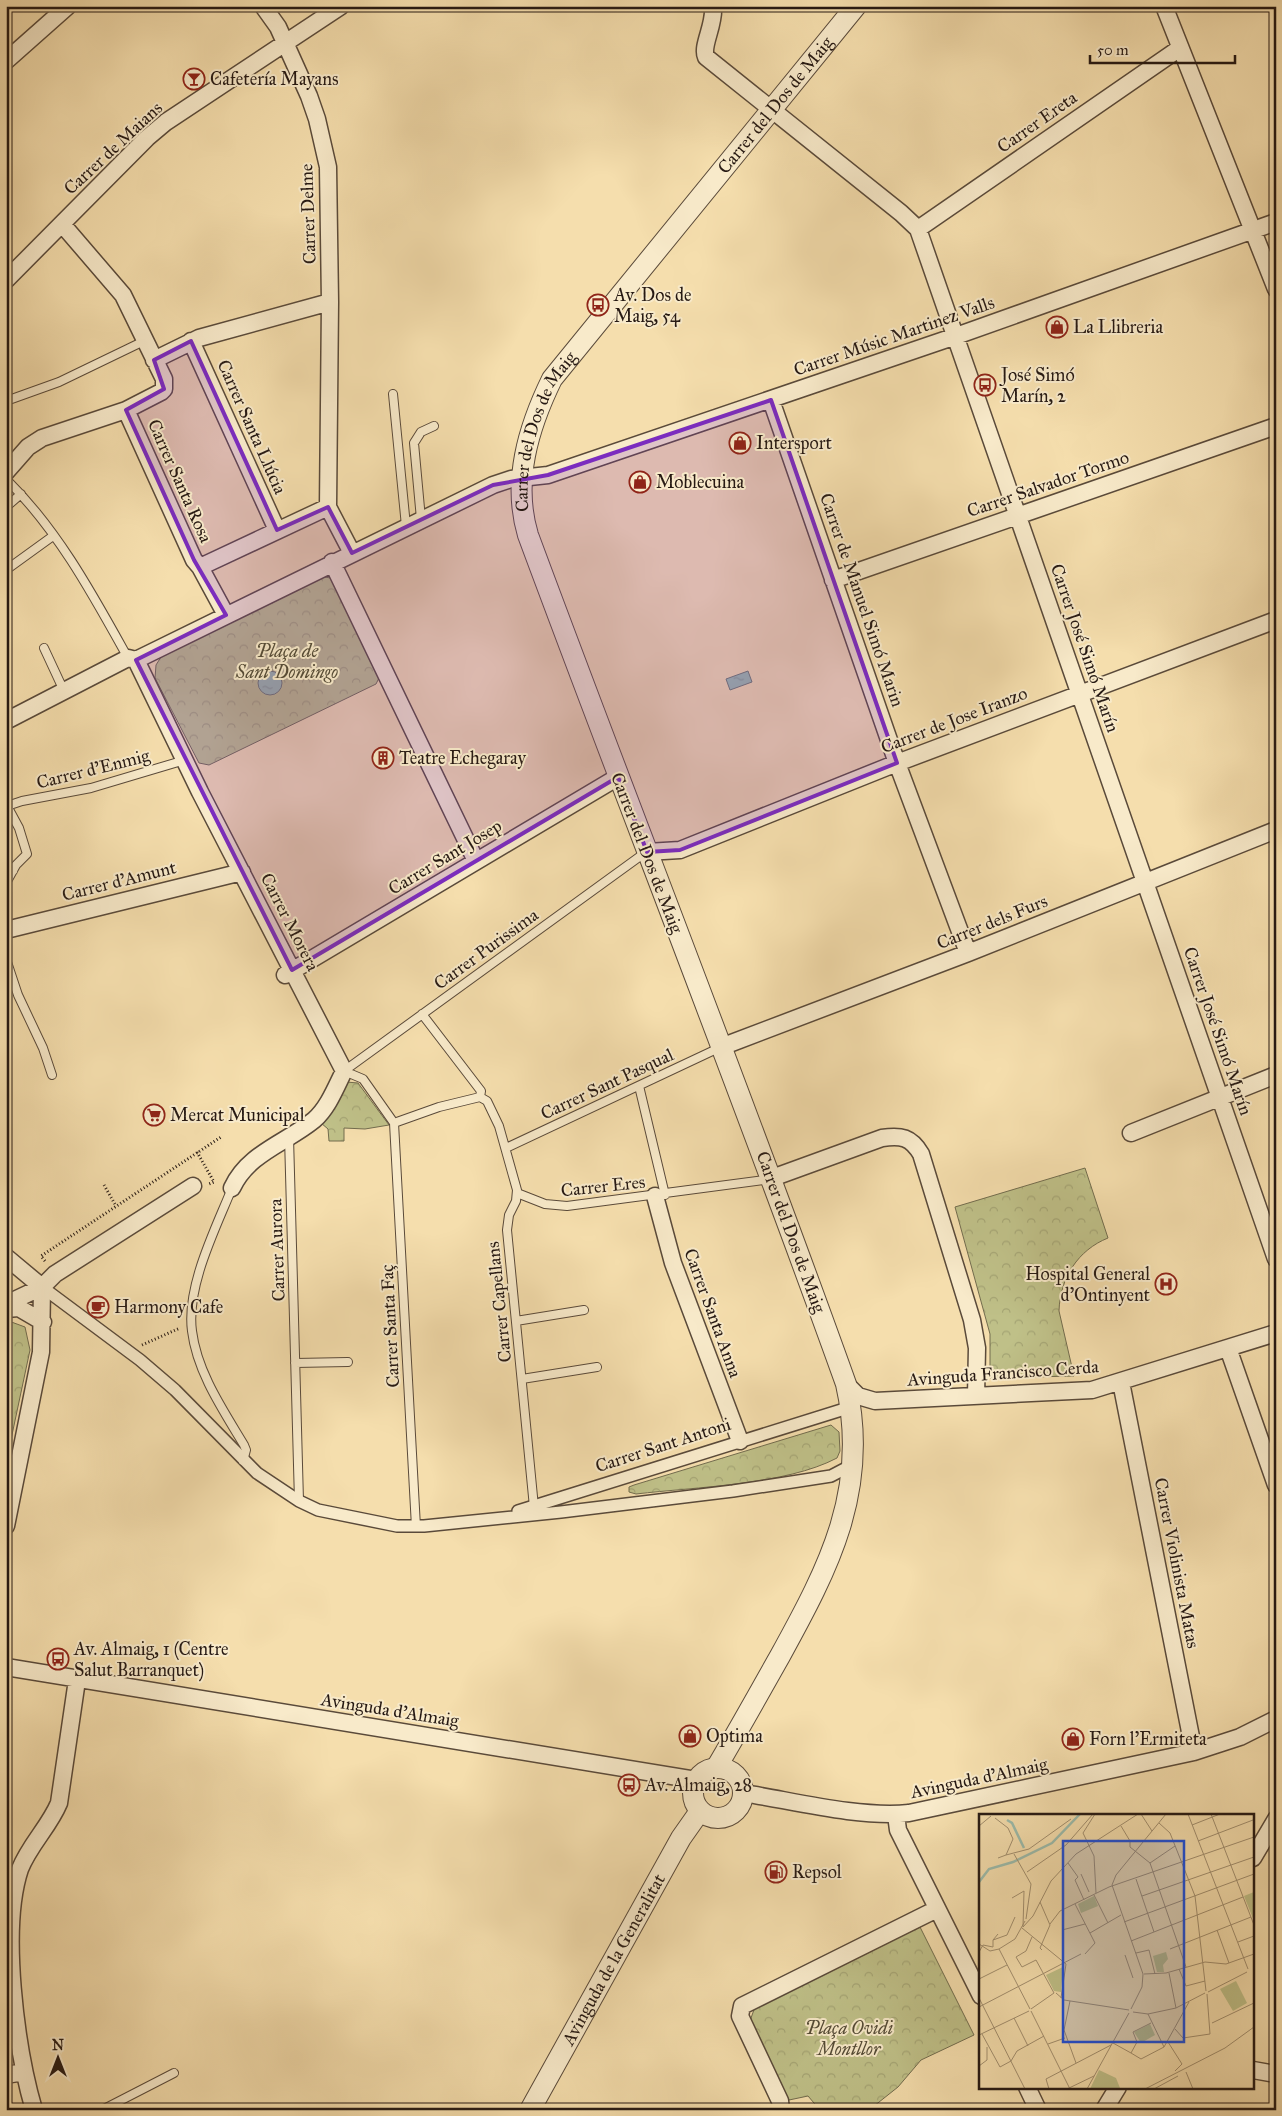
<svg xmlns="http://www.w3.org/2000/svg" width="1282" height="2116" font-family="'IM FELL Great Primer',serif">
<style>
.park{fill:url(#park-crowns);stroke:#726c4e}
.water{fill:url(#water-ripples);stroke:#6d7b6f}
.lines{fill:none;stroke-linecap:round;stroke-linejoin:round}
.service-casing{stroke:#5a4a3a;stroke-width:10}
.pedestrian-casing{stroke:#5a4a3a;stroke-width:14}
.minor-casing{stroke:#5a4a3a;stroke-width:19}
.tertiary-casing{stroke:#5a4a3a;stroke-width:22}
.path{stroke:#261913;stroke-width:3;stroke-dasharray:1 2.5;stroke-linecap:butt}
.service{stroke:#f8eaca;stroke-width:8}
.pedestrian{stroke:#f8eaca;stroke-width:11}
.minor{stroke:#f8eaca;stroke-width:16}
.tertiary{stroke:#f8eaca;stroke-width:20}
.marked{fill:#7b2cbf;fill-opacity:0.2;stroke:#7b2cbf;stroke-width:4;stroke-linejoin:round}
.labels{text-anchor:middle;dominant-baseline:central;stroke-width:4;stroke-linejoin:round;paint-order:stroke}
.poi-label{font-size:18px;fill:#261913;stroke:#f8eaca;text-anchor:start}
.street-label{font-size:18px;fill:#261913;stroke:#f8eaca}
.park-label{font-size:18px;font-style:italic;fill:#544b36;stroke:#f8eaca}
.inset-river{fill:none;stroke:#9cbcac;stroke-width:2.5}
.inset-road{fill:none;stroke:#a28f6f;stroke-width:1}
.view{fill:#1d4ed8;fill-opacity:0.15;stroke:#1d4ed8;stroke-width:2.5}
.inset-edge{fill:none;stroke:#261913;stroke-width:2.5}
</style>
<defs>
<pattern id="park-crowns" width="20" height="18" patternUnits="userSpaceOnUse" patternTransform="scale(1.25)"><rect width="20" height="18" fill="#bfc088"/><path d="M2 6a3 3 0 1 1 6 0M12 15a3 3 0 1 1 6 0" fill="none" stroke="#a4a474"/></pattern>
<pattern id="water-ripples" width="26" height="14" patternUnits="userSpaceOnUse" patternTransform="scale(1.25)"><rect width="26" height="14" fill="#9cbcac"/><path d="M2 4q2-2 4 0t4 0M15 11q2-2 4 0t4 0" fill="none" stroke="#86a193"/></pattern>
</defs>
<rect width="100%" height="100%" fill="#f5dead"/>
<filter id="stains"><feTurbulence type="fractalNoise" baseFrequency=".004" numOctaves="4"/><feColorMatrix values="0 0 0 0 .2 0 0 0 0 .09 0 0 0 0 .02 0 0 0 .5 -.17"/></filter>
<radialGradient id="worn" r=".72"><stop offset=".6" stop-color="#630" stop-opacity="0"/><stop offset="1" stop-color="#630" stop-opacity=".3"/></radialGradient>
<path class="park" d="M324 577 331 578 379 678 376 684 209 765 199 763 155 678 156 665 161 657Z
M346 1082 358 1083 389 1125 365 1129 344 1128V1141H329L328 1129 321 1123Z
M1085 1168 1108 1238C1078 1250 1060 1278 1059 1311L1074 1376 990 1378V1334L955 1207Z
M6 1320 25 1327 30 1350 6 1463Z
M831 1425 839 1432 840 1451 837 1458C786 1485 695 1487 636 1494L629 1492V1487L634 1485Z
M920 1927 974 2035 921 2060 898 2087 869 2110H820L808 2096 789 2100 753 2029 751 2018 755 2007Z"/>
<path class="water" d="M258 683a12 12 0 1 1 24 0a12 12 0 1 1-24 0Z
M748 671 752 682 730 690 726 679Z"/>
<g class="lines">
<g class="service-casing">
<path id="service" d="M393 394 406 526
M6 401 59 382 144 341
M6 479C58 530 93 595 128 658
M6 507 21 494
M421 519 414 443 421 432 434 426
M6 570 53 536
M44 648 64 691
M6 804 19 828 27 854 16 865 6 883
M7 806 22 801 91 788 185 760
M6 862 13 871
M6 959 18 995 43 1048 52 1075
M422 1014 481 1091 480 1097
M344 1071 363 1079 394 1123 416 1527
M344 1071 646 852
M639 1086 665 1195
M394 1123 439 1107 480 1097 487 1101 499 1126 517 1190 516 1201 509 1215 507 1230 534 1507
M289 1137 299 1501
M506 1148 721 1047
M232 1188C216 1228 186 1286 192 1331 197 1372 223 1410 244 1445L246 1450 243 1461
M517 1193 545 1204 567 1206 771 1179
M516 1321 584 1310
M295 1363 348 1362
M522 1379 597 1367
M102 2110 174 2073"/>
</g>
<g class="pedestrian-casing">
<path id="pedestrian" d="M42 1287 140 1360 175 1390 257 1473 299 1501 318 1510 397 1526H424L561 1512 733 1491 831 1476 852 1465
M518 1511 851 1407"/>
</g>
<g class="minor-casing">
<path id="minor" d="M263 6 278 27 309 96 317 119 328 167 330 302 328 507 352 553
M713 6C715 25 701 46 706 57L901 213 918 229 1276 1259
M1164 6 1276 289
M6 61 68 6
M62 224 123 295 164 379V389L161 392 126 410 194 560 200 567 226 615
M918 229 1180 48
M6 280 147 138 166 122 341 6
M191 341 277 530
M154 360 199 338 330 302
M771 400 897 763 968 953
M6 472 28 447 42 438 126 410
M332 562 476 861
M200 567 328 507
M833 580 1276 426
M136 660 493 485 511 479 548 475 956 336 1276 222
M136 660 200 792 344 1071C336 1087 328 1108 314 1120 286 1143 248 1153 232 1188
M6 721 128 658 136 660
M647 852 680 850 897 763 1276 620
M6 930 242 872
M285 975 618 777
M721 1047 968 953 1276 830
M1131 1133 1276 1075
M772 1178 882 1138C901 1135 911 1137 921 1154L972 1320 977 1348 976 1396
M655 1196 673 1263 740 1441
M6 1257 42 1287
M6 1304 42 1287 55 1274 193 1186
M6 1309 19 1308 43 1322
M1228 1348 1276 1485
M1121 1382 1194 1752
M846 1384 858 1396 875 1401 1092 1390 1276 1333
M6 1526 41 1352 42 1287
M6 1667 696 1780
M743 1793C794 1801 858 1818 909 1813L1194 1752 1240 1737 1276 1719
M896 1815 898 1830 981 1996
M1253 1858 1276 1819
M1253 2070 1276 2074
M6 2075 24 2072
M1027 2087 1038 2110
M34 2110C16 2048 0 1929 20 1869 30 1844 49 1827 59 1803L77 1680
M781 2110 780 2101 740 2016 742 2006 937 1909
M1104 2110 1118 2087"/>
</g>
<g class="tertiary-casing">
<g id="tertiary">
<path id="s1" d="M716 1768C738 1731 759 1693 780 1656 829 1567 870 1489 846 1384 744 1099 633 818 528 535 512 482 528 428 552 379L856 6"/>
<circle cx="718" cy="1793" r="25"/>
<path id="s2" d="M530 2110 681 1838 700 1811"/>
</g>
</g>
<path class="path" d="M197 1152 214 1182 209 1184
M104 1185 116 1206
M45 1261 41 1256 221 1137
M142 1345 180 1328"/>
<use href="#service" class="service"/>
<use href="#pedestrian" class="pedestrian"/>
<use href="#minor" class="minor"/>
<use href="#tertiary" class="tertiary"/>
</g>
<path class="marked" d="M191 341 277 530 328 507 352 553 493 485 548 475 771 400 897 763 680 850 647 852 618 777 292 970 136 660 226 615 194 560 126 410 164 389 154 360Z"/>
<defs>
<g id="bar-ring" transform="scale(1.125)"><circle r="9.5" fill="#f8eaca" stroke="#8f2418" stroke-width="1.5"/><path d="M-6-5H6L.8 .8V4.5H3.5V6h-7V4.5H-.8V.8Z" fill="#8f2418"/></g>
<g id="bus-ring" transform="scale(1.125)"><circle r="9.5" fill="#f8eaca" stroke="#8f2418" stroke-width="1.5"/><path d="M-5-6H5V4H4V6H2V4H-2V6H-4V4H-5ZM-3.5-4V0h7V-4ZM-3.5 1.2v1.5H-2V1.2ZM2 1.2v1.5H3.5V1.2Z" fill="#8f2418"/></g>
<g id="shop-ring" transform="scale(1.125)"><circle r="9.5" fill="#f8eaca" stroke="#8f2418" stroke-width="1.5"/><path d="M-5-2.5h2.3a2.7 3.5 0 0 1 5.4 0H5L5.5 6h-11ZM-1.5-2.5h3a1.5 2.3 0 0 0-3 0Z" fill="#8f2418"/></g>
<g id="building-ring" transform="scale(1.125)"><circle r="9.5" fill="#f8eaca" stroke="#8f2418" stroke-width="1.5"/><path d="M-4-6H4V6H1V3H-1V6H-4ZM-2.5-4.3h1.7v1.8h-1.7ZM.8-4.3h1.7v1.8H.8ZM-2.5-1h1.7V.8h-1.7ZM.8-1h1.7V.8H.8Z" fill="#8f2418"/></g>
<g id="supermarket-ring" transform="scale(1.125)"><circle r="9.5" fill="#f8eaca" stroke="#8f2418" stroke-width="1.5"/><path d="M-6-5.5h2.5l.6 2H6L4.5 2H-2.5L-4.4-4H-6ZM-1.5 3.2a1.3 1.3 0 1 0 .1 0ZM3 3.2a1.3 1.3 0 1 0 .1 0Z" fill="#8f2418"/></g>
<g id="hospital-ring" transform="scale(1.125)"><circle r="9.5" fill="#f8eaca" stroke="#8f2418" stroke-width="1.5"/><path d="M-5-5h3v3.5h4V-5h3V5h-3V1.5h-4V5h-3Z" fill="#8f2418"/></g>
<g id="cafe-ring" transform="scale(1.125)"><circle r="9.5" fill="#f8eaca" stroke="#8f2418" stroke-width="1.5"/><path d="M-5.5-4.5H6V0H3Q3 3.5 0 3.5H-2.5Q-5.5 3.5-5.5 0ZM3-3.2v2h1.7v-2ZM-6 4.5H4V6H-6Z" fill="#8f2418"/></g>
<g id="fuel-ring" transform="scale(1.125)"><circle r="9.5" fill="#f8eaca" stroke="#8f2418" stroke-width="1.5"/><path d="M-5.5-6h7V0h2V4h1.3V-2.5L3-4.5l.8-.8L6-3V5H2.5V1h-1V6h-7ZM-4.2-4.7v3.2H.2V-4.7Z" fill="#8f2418"/></g>
</defs>
<g fill-rule="evenodd">
<use href="#bar-ring" x="194" y="79"/>
<use href="#bus-ring" x="598" y="305"/>
<use href="#shop-ring" x="1057" y="327"/>
<use href="#bus-ring" x="985" y="385"/>
<use href="#shop-ring" x="740" y="443"/>
<use href="#shop-ring" x="640" y="482"/>
<use href="#building-ring" x="383" y="758"/>
<use href="#supermarket-ring" x="154" y="1115"/>
<use href="#hospital-ring" x="1166" y="1284"/>
<use href="#cafe-ring" x="98" y="1307"/>
<use href="#bus-ring" x="58" y="1659"/>
<use href="#shop-ring" x="690" y="1736"/>
<use href="#shop-ring" x="1073" y="1739"/>
<use href="#bus-ring" x="629" y="1785"/>
<use href="#fuel-ring" x="776" y="1872"/>
</g>
<g class="labels">
<g class="poi-label">
<text x="210" y="79">Cafetería Mayans</text>
<text x="614" y="295">Av. Dos de<tspan x="614" dy="21">Maig, 54</tspan></text>
<text x="1073" y="327">La Llibreria</text>
<text x="1001" y="375">José Simó<tspan x="1001" dy="21">Marín, 2</tspan></text>
<text x="756" y="443">Intersport</text>
<text x="656" y="482">Moblecuina</text>
<text x="399" y="758">Teatre Echegaray</text>
<text x="170" y="1115">Mercat Municipal</text>
<text x="1150" y="1274" text-anchor="end">Hospital General<tspan x="1150" dy="21">d'Ontinyent</tspan></text>
<text x="114" y="1307">Harmony Cafe</text>
<text x="74" y="1649">Av. Almaig, 1 (Centre<tspan x="74" dy="21">Salut Barranquet)</tspan></text>
<text x="706" y="1736">Optima</text>
<text x="1089" y="1739">Forn l'Ermiteta</text>
<text x="645" y="1785">Av. Almaig, 28</text>
<text x="792" y="1872">Repsol</text>
</g>
<g class="street-label">
<text stroke="none"><textPath href="#s1" startOffset="1838">Carrer del Dos de Maig</textPath></text>
<text transform="translate(1037 122) rotate(-35)">Carrer Ereta</text>
<text transform="translate(113 148) rotate(-43)">Carrer de Maians</text>
<text transform="translate(308 214) rotate(-92)">Carrer Delme</text>
<text transform="translate(894 336) rotate(-19)">Carrer Músic Martinez Valls</text>
<text transform="translate(252 427) rotate(66)">Carrer Santa Llúcia</text>
<text stroke="none"><textPath href="#s1" startOffset="1432">Carrer del Dos de Maig</textPath></text>
<text transform="translate(180 481) rotate(66)">Carrer Santa Rosa</text>
<text transform="translate(1048 484) rotate(-19)">Carrer Salvador Tormo</text>
<text transform="translate(862 600) rotate(71)">Carrer de Manuel Simó Marin</text>
<text transform="translate(1085 648) rotate(71)">Carrer José Simó Marín</text>
<text transform="translate(954 720) rotate(-21)">Carrer de Jose Iranzo</text>
<text transform="translate(93 769) rotate(-14)">Carrer d'Enmig</text>
<text transform="translate(647 853) rotate(69)">Carrer del Dos de Maig</text>
<text transform="translate(445 857) rotate(-31)">Carrer Sant Josep</text>
<text transform="translate(119 881) rotate(-14)">Carrer d'Amunt</text>
<text transform="translate(290 922) rotate(63)">Carrer Morera</text>
<text transform="translate(992 922) rotate(-22)">Carrer dels Furs</text>
<text transform="translate(486 949) rotate(-36)">Carrer Purissima</text>
<text transform="translate(1218 1031) rotate(71)">Carrer José Simó Marín</text>
<text transform="translate(607 1084) rotate(-25)">Carrer Sant Pasqual</text>
<text transform="translate(603 1186) rotate(-6)">Carrer Eres</text>
<text transform="translate(791 1232) rotate(70)">Carrer del Dos de Maig</text>
<text transform="translate(277 1250) rotate(-92)">Carrer Aurora</text>
<text transform="translate(499 1302) rotate(-96)">Carrer Capellans</text>
<text transform="translate(713 1313) rotate(70)">Carrer Santa Anna</text>
<text transform="translate(390 1326) rotate(-93)">Carrer Santa Faç</text>
<text transform="translate(1003 1373) rotate(-4)">Avinguda Francisco Cerda</text>
<text transform="translate(663 1445) rotate(-18)">Carrer Sant Antoni</text>
<text transform="translate(1177 1563) rotate(79)">Carrer Violinista Matas</text>
<text transform="translate(390 1710) rotate(9)">Avinguda d'Almaig</text>
<text transform="translate(979 1778) rotate(-12)">Avinguda d'Almaig</text>
<text stroke="none"><textPath href="#s2" startOffset="172">Avinguda de la Generalitat</textPath></text>
</g>
<g class="park-label">
<text x="287" y="651">Plaça de<tspan x="287" dy="21">Sant Domingo</tspan></text>
<text x="849" y="2028">Plaça Ovidi<tspan x="849" dy="21">Montllor</tspan></text>
</g>
</g>
<g transform="translate(979 1814)">
<rect width="275" height="275" fill="#f5dead"/>
<path d="M275 78V107L265 82ZM115 82 119 92 102 99 99 90ZM187 138 189 145 184 151 185 158H178L174 142ZM84 153 82 178 75 177 67 161ZM257 167 268 189 254 197 241 175ZM171 210 176 221 162 229 155 218ZM120 256 137 264 141 274 111 275Z" fill="#bfc088"/>
<path class="inset-river" d="M28 6 33 9 45 34M0 68 10 55 34 48 73 29 101 0"/>
<path class="inset-road" d="M27 0H49M116 0 104 19 115 42 117 79M162 0 173 17M209 0 269 155M232 0 275 111M16 4 29 14 34 25 27 41 19 44M180 9 191 19 216 82 227 177M213 11 241 0M0 12 12 2M142 12 151 27V33L171 49 207 153M219 27 274 6M35 40 52 70 47 105M27 41 50 35 92 5M89 49 99 63 96 66 105 86M171 49 196 32M48 58 87 31 114 0M102 60 110 78M157 65 175 118M115 81 129 109M163 82 275 43M33 84 45 77 44 113M61 88 71 111 61 134 63 136M96 90 116 129 106 140M145 108 275 60M71 110 81 97 130 73 275 23M44 113 54 102 72 67 97 40 159 0M43 114 87 150M83 116 106 110M238 116 250 149M111 119 142 101M19 120 14 126 28 121 36 103M53 123 47 137 37 143 43 153 57 146 75 179M152 127 264 83M259 128 275 122M0 130 11 137 20 135 36 125 46 107M20 135 51 195M191 135 272 103M0 138 4 131 14 133V126M157 139 170 136 176 160M146 141 154 164M200 155 207 172 226 167M190 159 197 194M165 160 187 159 226 148 247 150 275 140M0 165 28 151M229 178 268 158M77 179 85 186 150 196M0 184 46 275M82 184 87 150M91 187 85 216 97 249M0 193 102 140M52 195 75 179M152 195 163 173 164 160 133 71 137 61 187 0M52 197 91 275M154 198 169 200 197 194 226 179M169 200 185 233M35 204 49 232M172 209 154 218 158 228 152 239 162 245 185 233 210 188M233 209 275 189M196 215 204 224 231 220 228 180M3 220 21 253 32 247 38 237 65 222M0 221 50 197M189 228 203 250 196 257M134 229 152 239M69 230 86 224M0 252 8 246V233M207 258 214 275M70 275 67 265 132 231M88 275 115 262M108 275 150 199M166 275 246 234 275 213M175 275 199 262"/>
<path class="view" d="M84 27H205V228H84Z"/>
<rect width="275" height="275" class="inset-edge"/>
</g>
<rect width="1282" height="2116" fill="none" stroke="#f5dead" stroke-width="25"/>
<rect x="8" y="8" width="1267" height="2101" fill="none" stroke="#261913" stroke-width="2.5"/>
<rect x="12" y="12" width="1257" height="2091" fill="none" stroke="#261913"/>
<g transform="translate(58 2058)" stroke="#f8eaca" stroke-width="4" paint-order="stroke">
<path d="M0-4L9 19L0 12L-9 19Z" fill="#261913"/>
<text y="-8" font-size="14" font-weight="bold" text-anchor="middle" fill="#261913">N</text>
</g>
<path d="M1090 55v8h145v-8" fill="none" stroke="#261913" stroke-width="2.5"/>
<text x="1097" y="55" font-size="15" fill="#261913" stroke="#f8eaca" stroke-width="4" paint-order="stroke">50 m</text>
<rect width="100%" height="100%" filter="url(#stains)"/>
<rect width="100%" height="100%" fill="url(#worn)"/>
</svg>
